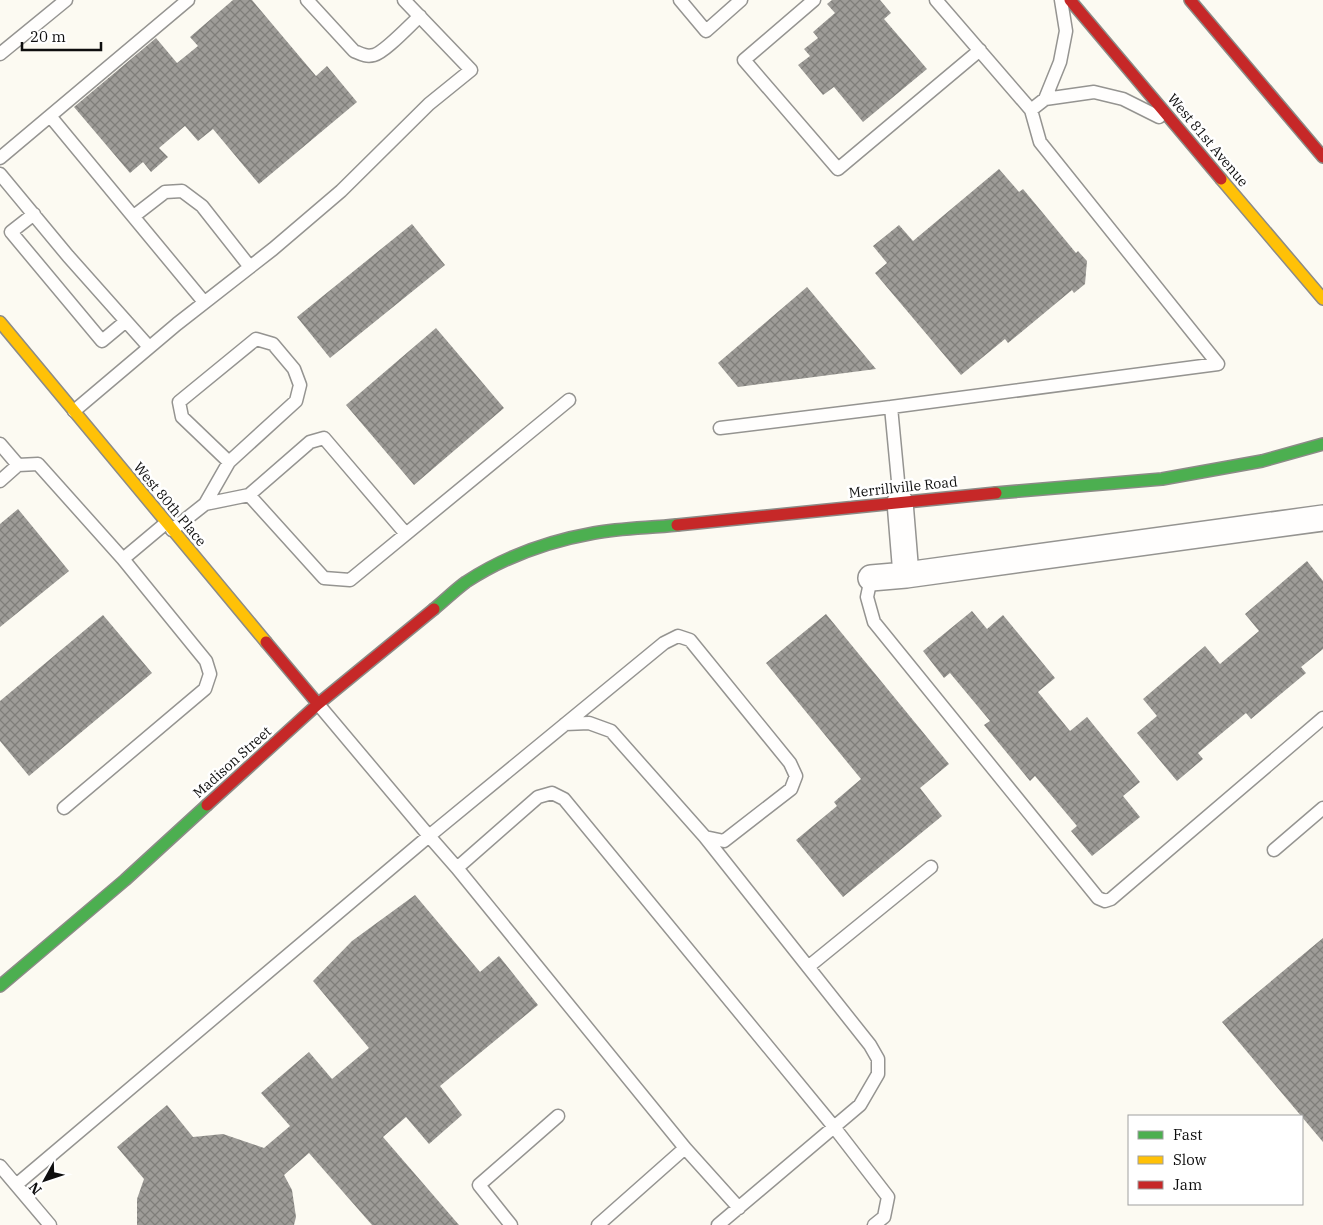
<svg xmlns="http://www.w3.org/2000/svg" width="1323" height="1225" font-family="'IBM Plex Serif',serif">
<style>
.building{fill:url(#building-cross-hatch)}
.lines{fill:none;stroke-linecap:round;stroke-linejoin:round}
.lane-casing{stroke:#959491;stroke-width:15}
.street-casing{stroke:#959491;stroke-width:28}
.fast-casing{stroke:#8c8b87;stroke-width:14}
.slow-casing{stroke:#8c8b87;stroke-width:14}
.jam-casing{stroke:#8c8b87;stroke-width:14}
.lane{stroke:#fffefd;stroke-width:12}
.street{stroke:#fffefd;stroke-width:25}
.fast{stroke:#4caf50;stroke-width:11}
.slow{stroke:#ffc107;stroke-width:11}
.jam{stroke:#c62828;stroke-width:11}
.labels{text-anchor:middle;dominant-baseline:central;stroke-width:5;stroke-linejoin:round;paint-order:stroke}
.street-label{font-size:14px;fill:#0e0e0e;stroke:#fff}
</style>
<defs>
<pattern id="building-cross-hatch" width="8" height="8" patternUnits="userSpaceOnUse" patternTransform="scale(1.25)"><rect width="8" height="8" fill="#9e9c98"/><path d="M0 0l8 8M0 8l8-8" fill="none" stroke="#7f7e7a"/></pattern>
</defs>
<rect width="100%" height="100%" fill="#fcfaf2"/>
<path class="building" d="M233 0H252L316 76 327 66 357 102 259 184 213 129 198 141 185 126 159 148 168 157 151 172 143 162 130 173 74 107 156 38 177 63 198 46 190 37Z
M832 0H880L891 13 884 19 927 69 863 122 834 87 823 95 798 65 810 56 804 49 818 38 813 32 835 13 827 4Z
M999 169 1019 192 1023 189 1076 253 1078 251 1087 261 1085 284 1074 293 1072 290 1008 343 1005 339 961 375 875 273 887 263 873 246 899 225 913 241Z
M412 224 445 265 330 358 297 317Z
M807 287 876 369 738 387 718 363Z
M436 328 504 408 414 485 346 405Z
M18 509 69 571 0 627V524Z
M1307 561 1323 581V649L1301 667 1306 673 1251 719 1246 713 1198 753 1203 759 1177 781 1137 733 1157 716 1143 699 1205 646 1220 664 1259 631 1245 614Z
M972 611 987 629 1003 615 1055 678 1038 692 1070 731 1087 717 1140 782 1123 796 1140 817 1092 856 1071 831 1077 826 1035 776 1030 781 984 725 990 721 950 673 944 678 923 651Z
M826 614 949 764 920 788 942 816 843 897 796 840 837 806 834 802 861 779 766 663Z
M103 615 152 673 29 776 0 741V701Z
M415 895 480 972 499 956 538 1005 440 1086 462 1115 429 1144 406 1117 383 1137 459 1225H372L309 1153 284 1175 292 1190 296 1217 294 1225H137V1199L144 1179 117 1147 167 1105 193 1137 223 1134 264 1148 290 1126 261 1093 309 1052 332 1079 369 1048 313 981 352 941Z
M1323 938V1142L1222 1022Z"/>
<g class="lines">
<g class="lane-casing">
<path id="lane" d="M307 0 354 51C361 54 366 57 374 55 385 52 410 25 420 16
M680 0 706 31 741 0
M814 0 744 60 838 169 980 50
M0 54 66 0
M1045 99 1060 62 1066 31 1061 0
M1031 110 1045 99 1094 92 1123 99 1159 117
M50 116 204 302
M0 158 188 0
M0 174 68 256 149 347
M34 214 11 232 102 341 126 321
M134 216 165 192 182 191 202 206 250 267
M74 411 177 324 273 249 341 191 429 104 471 70 404 0
M720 428 891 407
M0 444 18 465
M0 481 18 465 38 464 123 559
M249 495 324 578 350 580 569 400
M900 502 891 407 1218 364 1040 142 1031 110 936 0
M205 504 249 495 310 442 324 438 406 534
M172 530 205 504 229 462 296 401 300 385 294 369 273 344 256 339 179 402 182 417 229 462
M871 578 867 597 874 622 1098 898 1105 901 1111 899 1323 718
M318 704 429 836 664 643 678 636 690 640 790 763 796 776 791 789 724 841 705 837 611 731 589 723 565 724
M64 808 205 689 210 674 206 661 123 559 166 523
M705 837 870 1045 878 1059V1074L860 1105 718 1225
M1274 850 1323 808
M457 868 685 1148 598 1225
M808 967 931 867
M685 1148 739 1208
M0 1166 50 1225
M16 1185 429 836 457 868 538 797 552 793 564 799 834 1127 888 1197 884 1217 874 1225
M511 1225 479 1185 558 1116"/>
</g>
<g class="street-casing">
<path id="street" d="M900 502 906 575
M871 578 906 575 1323 518"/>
</g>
<g class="fast-casing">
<path id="fast" d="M996 493 1162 479 1262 461 1323 444
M434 609C445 600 455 590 466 582 504 557 549 541 594 533 621 528 649 528 677 525
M0 986 125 880 207 805"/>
</g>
<g class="slow-casing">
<path id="slow" d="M1221 179 1323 299
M0 322 266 642"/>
</g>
<g class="jam-casing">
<path id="jam" d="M1070 0 1221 179
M1190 0 1323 157
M677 525 996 493
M266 642 318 704
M207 805 318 704 434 609"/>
</g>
<use href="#lane" class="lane"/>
<use href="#street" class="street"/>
<use href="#fast" class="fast"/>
<use href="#slow" class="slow"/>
<use href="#jam" class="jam"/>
</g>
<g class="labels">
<g class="street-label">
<text transform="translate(1208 140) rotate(50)">West 81st Avenue</text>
<text transform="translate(903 487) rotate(-6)">Merrillville Road</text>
<text transform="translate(170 504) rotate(50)">West 80th Place</text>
<text transform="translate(232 762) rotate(-42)">Madison Street</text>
</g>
</g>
<rect x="1128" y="1115" width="175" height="90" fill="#ffffff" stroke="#9f9f9f"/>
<rect x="1138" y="1131" width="25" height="8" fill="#4caf50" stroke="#9f9f9f"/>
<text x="1173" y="1140" font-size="15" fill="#0e0e0e">Fast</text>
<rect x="1138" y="1156" width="25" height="8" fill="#ffc107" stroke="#9f9f9f"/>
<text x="1173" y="1165" font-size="15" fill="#0e0e0e">Slow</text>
<rect x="1138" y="1181" width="25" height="8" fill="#c62828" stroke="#9f9f9f"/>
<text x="1173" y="1190" font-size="15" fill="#0e0e0e">Jam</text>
<g transform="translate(45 1180) rotate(230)" stroke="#ffffff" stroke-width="4" paint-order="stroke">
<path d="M0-4L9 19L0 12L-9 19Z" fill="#0e0e0e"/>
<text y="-8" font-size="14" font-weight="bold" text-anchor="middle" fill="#0e0e0e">N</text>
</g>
<path d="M22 42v8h79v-8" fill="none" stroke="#0e0e0e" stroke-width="2.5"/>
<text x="30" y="42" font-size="15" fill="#0e0e0e" stroke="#ffffff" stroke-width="4" paint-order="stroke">20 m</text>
</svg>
